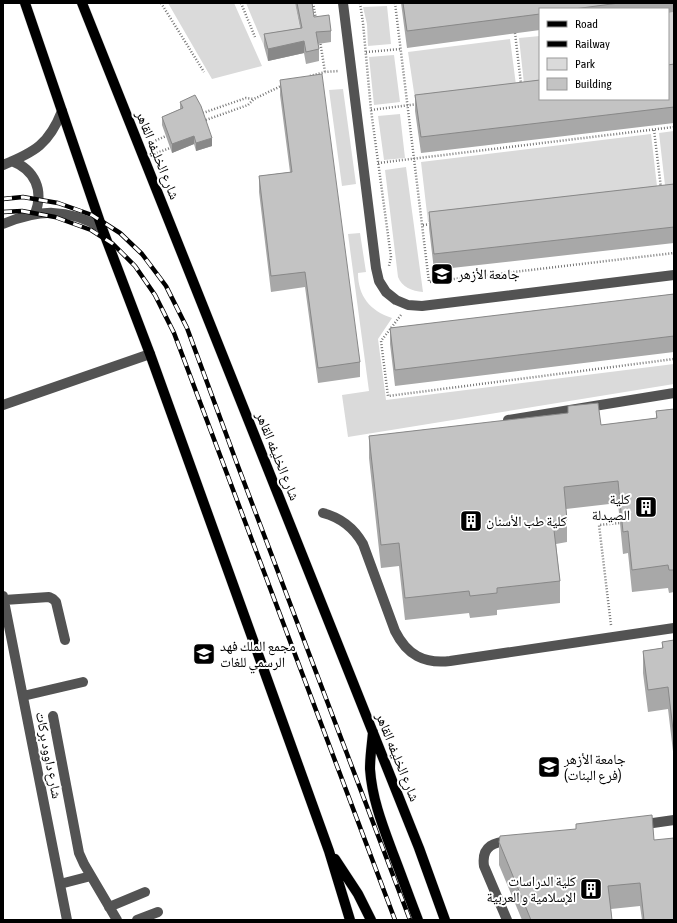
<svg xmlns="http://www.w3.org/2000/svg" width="677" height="923" font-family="'Asap Condensed','Noto Naskh Arabic',sans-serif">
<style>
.green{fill:#dadada}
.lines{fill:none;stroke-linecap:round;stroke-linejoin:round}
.major-casing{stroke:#dbdbdb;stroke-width:11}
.path{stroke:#757575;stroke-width:2.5;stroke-dasharray:1 2;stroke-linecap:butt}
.minor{stroke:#535353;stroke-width:10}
.major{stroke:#000;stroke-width:10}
.rail-casing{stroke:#000;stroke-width:4.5}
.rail{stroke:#fff;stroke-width:3;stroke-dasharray:9;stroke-linecap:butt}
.wall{fill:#a8a8a8}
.shaded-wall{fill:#888}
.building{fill:#c3c3c3;stroke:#888}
.labels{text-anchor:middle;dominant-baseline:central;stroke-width:4;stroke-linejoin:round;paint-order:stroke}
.street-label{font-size:14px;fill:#000;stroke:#fff}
.poi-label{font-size:14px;fill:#000;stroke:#fff;text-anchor:start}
</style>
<rect width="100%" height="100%" fill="#fff"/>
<path class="green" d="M168 3H234L262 66 212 79Z
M246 3H295L302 40 264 46Z
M387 6 391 44 368 46 367 24 363 7Z
M674 12V66L668 67V13Z
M540 36V82L524 84 519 38Z
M510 39 516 85 415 99 408 52Z
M394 55 400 102 374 105 369 57Z
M343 89 356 184 342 186 329 90Z
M400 114 405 158 384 160 378 116Z
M674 131V193L666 194 659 133Z
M651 134 658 195 428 222 421 162Z
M406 167 423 292C412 291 402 287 398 277L385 170Z
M360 233 366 272 358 273C358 296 370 311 392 318L378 339 386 400 674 364V384L348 437 342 395 369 391 348 234Z"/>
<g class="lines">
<g class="major-casing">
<path id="major" d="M25 3 102 228 150 354 329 851 350 920
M82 3 419 848 445 920
M373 732C372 744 370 756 370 769 372 798 382 824 392 851 401 874 409 897 418 920
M335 859 358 894 371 920"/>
</g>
<path class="path" d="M161 3 204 72
M241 3 255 37
M313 3 316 19
M360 3 363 23 371 110 391 257 389 266
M395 3 429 282 674 253
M515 33 521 84
M320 41 325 72
M366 52 401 49
M310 76 325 72 339 71
M371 110 418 104
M200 114 246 98 254 99
M203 121 248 105 254 99 281 86
M654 130 661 188
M150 143 166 136
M154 154 170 148
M378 163 674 127
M423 225 432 224
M401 315 381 341 388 396 674 359
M611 625 599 525 620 523"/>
<path class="minor" d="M343 3 376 268 379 281 386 292 396 300 408 305 422 306 674 275
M12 161C35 170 44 190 35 214
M3 165C35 152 49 144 62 111
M3 224C39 209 67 208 102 228
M3 405 150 354
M508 420 674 393
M323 513C342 518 354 528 363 544L395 631C407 655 424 664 450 661L674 628
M3 596 67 920
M4 600 49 597 53 599 56 602 65 640
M23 696 83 682
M53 716 79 853 84 864 117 920
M639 825 674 820
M60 884 91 876
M109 907 145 892
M137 920 158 912
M507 920 484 866C481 845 495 842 512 840"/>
<use href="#major" class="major"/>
<g class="rail-casing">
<path id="rail" d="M3 199 23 197 58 203 92 215 120 233 142 254 166 286 187 328 236 461 410 920
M3 212 22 211 55 217 91 230 113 244 135 266 155 295 174 333 395 920"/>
</g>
<use href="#rail" class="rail"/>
</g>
<path class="wall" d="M295 3H312L314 17 331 31V42L318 44 319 49V61L306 64 304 53 268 61 264 46V34L300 28Z
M401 3H674V12L668 13V9H540V30L407 48Z
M674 64V123L421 153 415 111V95Z
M280 80 360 362V377L318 383 305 287 271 292 259 192V176L290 172 280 95Z
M180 102 212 146 196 151 194 144 172 153 162 125V117L180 109Z
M674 184V243L434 270 429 228V212Z
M674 294V352L395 386 390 344V328Z
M568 406 601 425 656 418V411L674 409V592L669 593 668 588 632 592 628 553 623 554 618 503 566 509 567 520V542L556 544 560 581V603L497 610V615L470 618 469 613 405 620 399 566 381 568 369 458V436L568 413Z
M674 640V760L668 709 648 712 643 673V651L662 648V642Z
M576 824 654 840 674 920H642L640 906 611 909 612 920H522L499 865V842L576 829Z"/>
<path class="shaded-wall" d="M304 41V53L268 61V49Z
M194 136V144L172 153V144Z
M212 138V146L196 151V143Z"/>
<path class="building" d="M297 3H312L314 17 329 15 331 31 316 32 319 49 306 52 304 41 268 49 264 34 302 28Z
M403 3H619L574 9H540V14L407 31Z
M674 64V107L421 137 415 95 540 80V99H668V65Z
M322 74 360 362 318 368 305 272 271 276 259 176 292 172 280 80Z
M195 95 201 106 212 138 196 143 194 136 172 144 162 117 183 108 180 102Z
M674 184V227L434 254 429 212Z
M674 294V336L395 370 390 328Z
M598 403 601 425 657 418 656 411 674 409V570H669L668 565 632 570 628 531 623 532 618 481 564 487 567 520 553 522 560 581 497 588V593L470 596 469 591 405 598 399 543 381 545 369 436 568 413V406Z
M674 640V738L668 687 648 690 643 651 663 648 662 642Z
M652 815 654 840 674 838V920H644L640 883 608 886 612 920H531L499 842 500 836 576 829V824Z"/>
<defs>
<g id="university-square" transform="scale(1.15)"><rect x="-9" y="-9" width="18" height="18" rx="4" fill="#000" stroke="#fff"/><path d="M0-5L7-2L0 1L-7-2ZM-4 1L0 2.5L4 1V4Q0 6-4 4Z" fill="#fff"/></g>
<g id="building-square" transform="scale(1.15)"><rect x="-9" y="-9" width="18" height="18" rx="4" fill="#000" stroke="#fff"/><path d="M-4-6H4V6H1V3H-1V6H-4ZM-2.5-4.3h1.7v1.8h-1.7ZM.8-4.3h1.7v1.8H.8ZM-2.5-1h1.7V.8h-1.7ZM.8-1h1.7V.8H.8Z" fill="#fff"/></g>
<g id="school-square" transform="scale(1.15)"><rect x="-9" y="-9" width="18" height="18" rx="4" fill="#000" stroke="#fff"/><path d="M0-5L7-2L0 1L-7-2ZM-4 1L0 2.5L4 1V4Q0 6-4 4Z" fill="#fff"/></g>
</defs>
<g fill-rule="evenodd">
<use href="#university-square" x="442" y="274"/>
<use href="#building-square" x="646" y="507"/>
<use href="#building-square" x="471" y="521"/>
<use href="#school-square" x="204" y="654"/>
<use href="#university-square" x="549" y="767"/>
<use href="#building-square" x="591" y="889"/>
</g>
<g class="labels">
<g class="street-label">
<text transform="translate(158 155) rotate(68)">شارع الخليفه القاهر</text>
<text transform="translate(278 456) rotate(68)">شارع الخليفه القاهر</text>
<text transform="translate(49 755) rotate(79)">شارع داوود بركات</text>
<text transform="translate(398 757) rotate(68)">شارع الخليفه القاهر</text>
</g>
<g class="poi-label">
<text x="458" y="274">جامعة الأزهر</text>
<text x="630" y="499" text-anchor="end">كلية<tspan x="630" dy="16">الصيدلة</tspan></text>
<text x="486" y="521">كلية طب الأسنان</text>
<text x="220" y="646">مجمع الملك فهد<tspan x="220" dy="16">الرسمي للغات</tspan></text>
<text x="564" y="759">جامعة الأزهر<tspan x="564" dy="16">(فرع البنات)</tspan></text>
<text x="576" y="881" text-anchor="end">كلية الدراسات<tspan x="576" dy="16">الإسلامية و العربية</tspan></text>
</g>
</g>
<rect width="677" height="923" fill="none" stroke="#000000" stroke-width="8"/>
<rect x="539" y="8" width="130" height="92" fill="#ffffff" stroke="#999999"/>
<rect x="547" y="21" width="20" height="6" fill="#000000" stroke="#999999"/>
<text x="575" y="28" font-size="12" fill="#000000">Road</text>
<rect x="547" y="41" width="20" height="6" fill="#000000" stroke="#999999"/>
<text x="575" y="48" font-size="12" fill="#000000">Railway</text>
<rect x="547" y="58" width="20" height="12" fill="#dadada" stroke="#999999"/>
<text x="575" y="68" font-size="12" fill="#000000">Park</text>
<rect x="547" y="78" width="20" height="12" fill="#c3c3c3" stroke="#999999"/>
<text x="575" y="88" font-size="12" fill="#000000">Building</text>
</svg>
